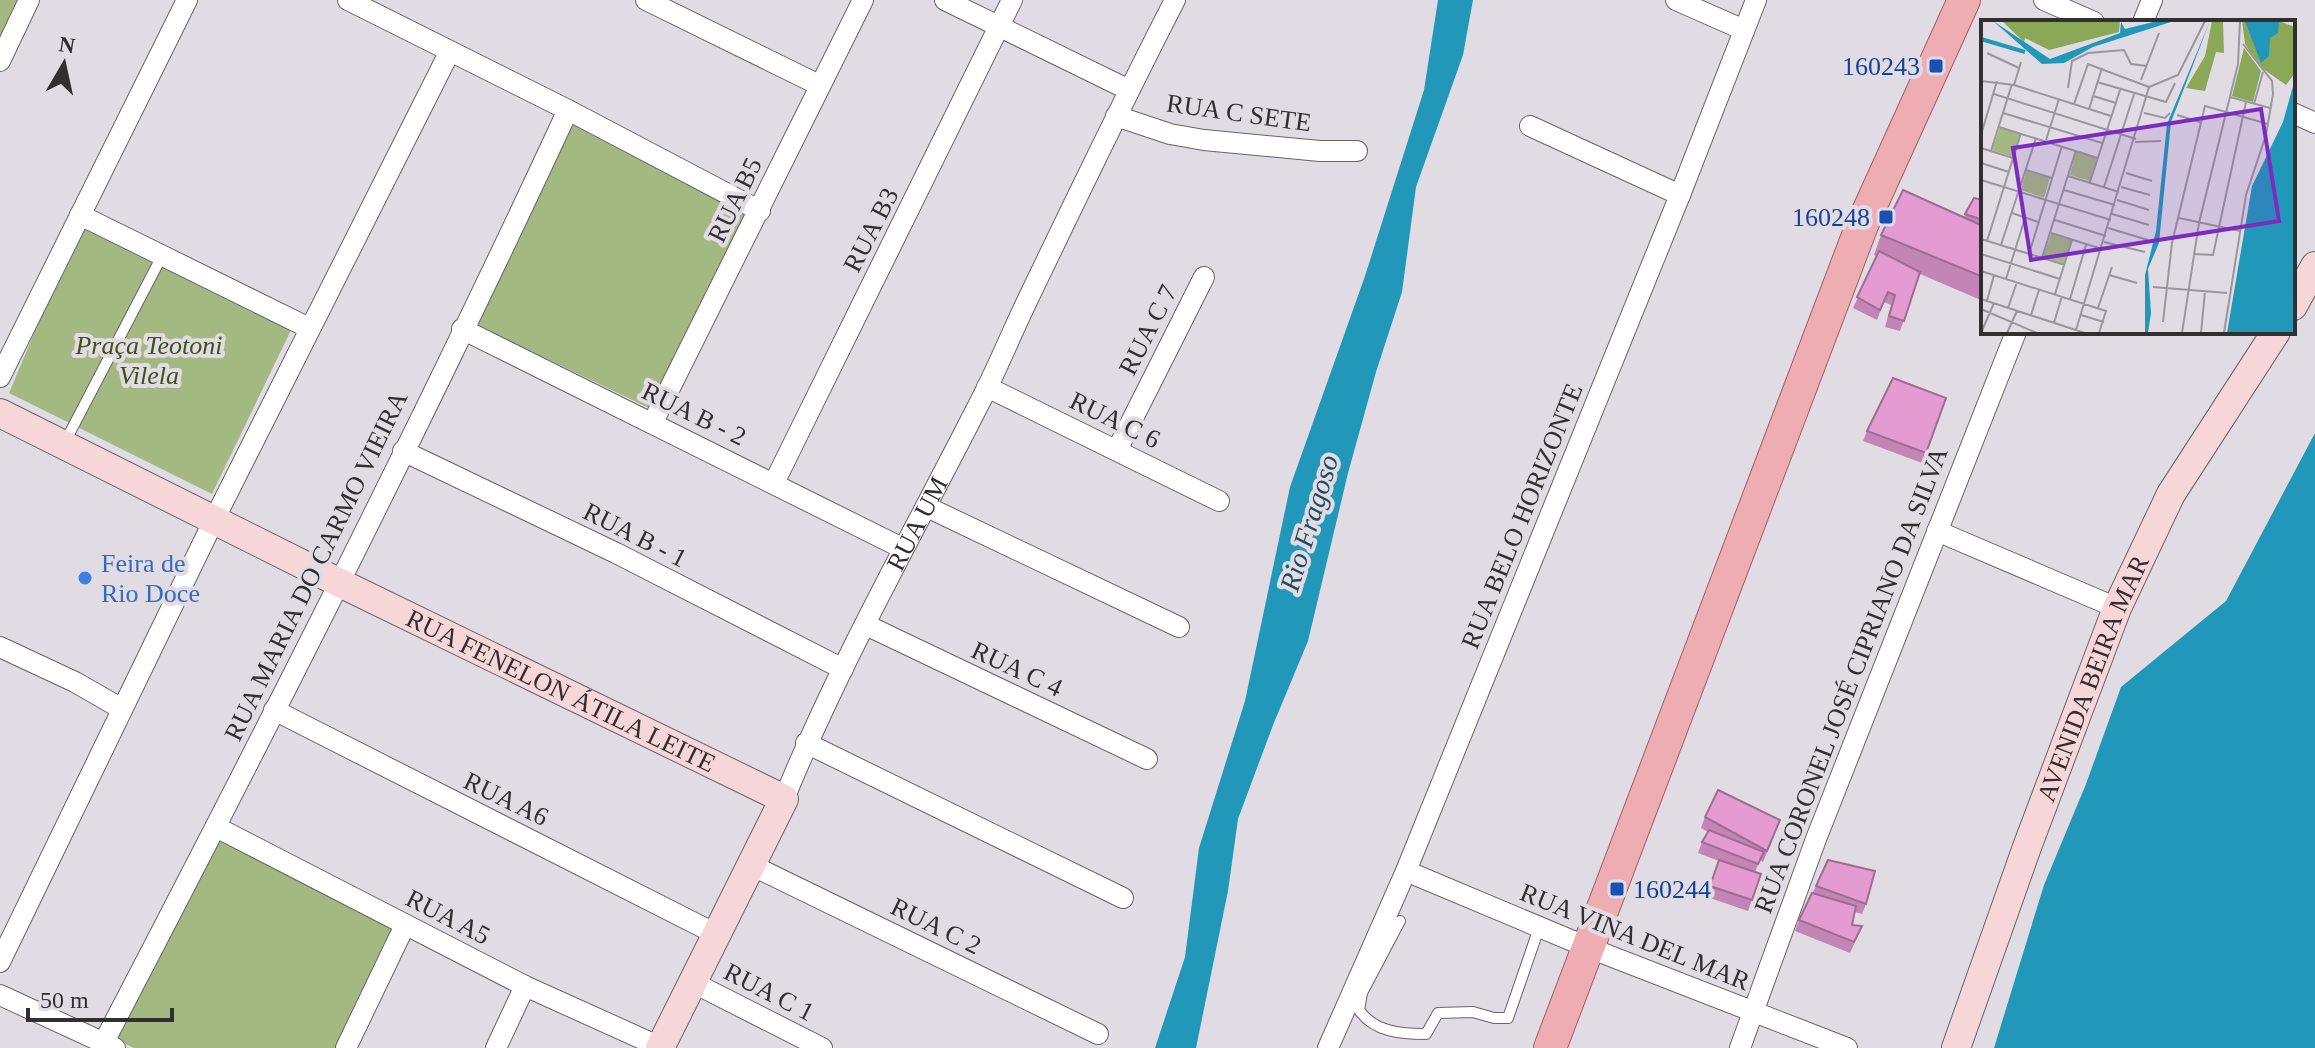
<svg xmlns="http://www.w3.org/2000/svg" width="2315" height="1048" font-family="'Times New Roman',serif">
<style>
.green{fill:#a4b982}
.water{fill:#2197ba}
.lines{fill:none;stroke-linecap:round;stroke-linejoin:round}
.lane-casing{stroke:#686469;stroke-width:12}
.street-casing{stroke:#686469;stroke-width:22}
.secondary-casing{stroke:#686469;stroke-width:30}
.primary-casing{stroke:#a45e64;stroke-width:34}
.lane{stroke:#fff;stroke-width:10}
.street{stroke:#fff;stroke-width:20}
.secondary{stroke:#f7d6d9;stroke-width:28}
.primary{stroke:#eeadb2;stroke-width:32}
.wall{fill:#c385b5}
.building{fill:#e39bd2;stroke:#9f6c93;stroke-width:2}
.transit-dot{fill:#1a4fb4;stroke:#e1dce3;stroke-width:3}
.shop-dot{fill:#3f7fe0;stroke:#e1dce3;stroke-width:3}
.labels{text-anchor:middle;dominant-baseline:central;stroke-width:8;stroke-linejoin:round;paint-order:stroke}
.transit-label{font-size:26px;fill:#164399;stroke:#e1dce3;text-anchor:end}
.street-label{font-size:26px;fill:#302f31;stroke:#e1dce3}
.park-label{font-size:26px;font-style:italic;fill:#3f5219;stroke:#e1dce3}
.shop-label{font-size:26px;fill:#366cbe;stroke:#e1dce3;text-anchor:start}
.water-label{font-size:28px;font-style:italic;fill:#1e4c5c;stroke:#e1dce3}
.inset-river{fill:none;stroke:#2197ba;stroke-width:4}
.inset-road{fill:none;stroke:#9a979c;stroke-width:2}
.view{fill:#7b2cbf;fill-opacity:0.15;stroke:#7b2cbf;stroke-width:4}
.inset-edge{fill:none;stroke:#302f31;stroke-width:4}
</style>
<rect width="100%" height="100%" fill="#e1dce3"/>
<path class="green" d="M0 0H19L0 39Z
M570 118 750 207 653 410 475 324Z
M80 224 292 328 212 494 9 393Z
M217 833 398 921 335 1048H134L115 1039Z"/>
<path class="water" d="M1438 0H1473L1463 55 1416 187 1402 292 1376 372 1348 473 1308 641 1273 725 1238 819 1228 891 1196 1048H1155L1185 957 1199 848 1245 701 1290 487 1365 276 1424 90Z
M2315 433V1048H1994L2044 885 2086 784 2121 687 2226 601Z"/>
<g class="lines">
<g class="lane-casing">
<path id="lane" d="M65 442 162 256
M1400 921 1362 993 1359 1010C1374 1032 1401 1034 1426 1034L1438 1013 1473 1012 1494 1018H1508L1539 928"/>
</g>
<g class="street-casing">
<g id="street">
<path d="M348 0 568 110 760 211"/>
<path d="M646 0 819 85"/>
<path d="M945 0 1129 90"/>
<path d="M1676 0 1744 30"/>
<path d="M2044 0 2094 22"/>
<path d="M2143 22 2152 0"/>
<path d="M0 61 29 0"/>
<path d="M2293 113 2315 123"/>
<path d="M1116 116 1170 134 1204 140 1320 151H1357"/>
<path d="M1530 126 1680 195"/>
<path d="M80 215 309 328"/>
<path d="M462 329 902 548"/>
<path d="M0 377 187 0"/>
<path d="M987 387 1219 501"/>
<path d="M653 422 863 0"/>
<path d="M1117 450 1204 277"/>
<path d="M403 451 616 553 843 669"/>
<path d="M774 483 1012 0"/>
<path d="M927 507 1179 627"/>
<path d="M1937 531 2117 608"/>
<path d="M866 625 1147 759"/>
<path d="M0 647 75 682 122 709"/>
<path d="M274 710 716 934"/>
<path d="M806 743 1123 898"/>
<path id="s1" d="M784 799C841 659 917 527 985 392 1000 362 1013 330 1028 299 1076 199 1124 99 1175 0"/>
<path d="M216 827 525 986 660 1047"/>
<path d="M751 865 1098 1034"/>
<path d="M1406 871 1587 947 1847 1048"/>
<path d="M0 962 214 520 449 53"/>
<path d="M692 982 822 1048"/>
<path d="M0 995 115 1048"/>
<path d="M104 1042C264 735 422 425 568 110"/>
<path d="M346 1048 405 925"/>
<path d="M496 1048 525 986"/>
<path d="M1328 1048 1406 871 1680 195 1756 0"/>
<path d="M1740 1048 1816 839 2016 332"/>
</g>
</g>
<g class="secondary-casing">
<g id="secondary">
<path d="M2293 306 2315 266"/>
<path id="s2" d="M0 413 338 582 784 799 660 1048"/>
<path id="s3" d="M1956 1048 2027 847 2117 608 2171 494 2276 332"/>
</g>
</g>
<g class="primary-casing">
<path id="primary" d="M1550 1048 1862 225 1964 0"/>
</g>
<use href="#lane" class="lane"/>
<use href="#street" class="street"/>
<use href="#secondary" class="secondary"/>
<use href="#primary" class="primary"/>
</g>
<path class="wall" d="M1983 200V301L1920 274 1900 331 1885 327 1891 305 1884 302 1877 320 1853 308 1877 257 1874 255 1881 235 1964 217 1965 214Z
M1946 398 1922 463 1863 441 1867 431Z
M1705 817 1776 830 1763 862 1760 860 1755 872 1761 874 1748 911 1707 897 1719 861 1698 853 1702 842 1708 832 1701 828Z
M1816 886 1866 904 1862 914 1855 912 1852 925 1862 926 1850 953 1795 931 1799 920Z"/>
<path class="building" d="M1903 190 1983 226V277L1881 235Z
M1974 198 1983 200V220L1965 214Z
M1879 251 1920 272 1904 321 1889 316 1895 295 1888 292 1880 310 1857 297Z
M1893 378 1946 398 1926 453 1867 431Z
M1718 790 1780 820 1767 851 1705 817Z
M1709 830 1764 852 1758 864 1702 842Z
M1719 860 1761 874 1752 900 1710 886Z
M1828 860 1875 871 1866 904 1816 886Z
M1812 893 1856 906 1852 925 1862 926 1854 942 1799 920Z"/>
<g class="transit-dot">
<rect x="1928" y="58" width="16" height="16" rx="4"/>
<rect x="1878" y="209" width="16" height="16" rx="4"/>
<rect x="1609" y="881" width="16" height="16" rx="4"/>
</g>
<circle class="shop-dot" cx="85" cy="578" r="8"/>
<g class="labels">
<g class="transit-label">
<text x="1920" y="66">160243</text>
<text x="1870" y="217">160248</text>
<text x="1633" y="889" text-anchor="start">160244</text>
</g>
<g class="street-label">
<text transform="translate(1239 113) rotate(8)">RUA C SETE</text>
<text transform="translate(735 200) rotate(-64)">RUA B5</text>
<text transform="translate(871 230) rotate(-63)">RUA B3</text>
<text transform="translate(1148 330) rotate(-63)">RUA C 7</text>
<text transform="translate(694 414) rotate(26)">RUA B - 2</text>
<text transform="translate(1115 420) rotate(26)">RUA C 6</text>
<text transform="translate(1522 516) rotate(-68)">RUA BELO HORIZONTE</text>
<text stroke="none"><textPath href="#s1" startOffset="306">RUA UM</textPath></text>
<text transform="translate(635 535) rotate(27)">RUA B - 1</text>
<text transform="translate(316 566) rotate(-64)">RUA MARIA DO CARMO VIEIRA</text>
<text transform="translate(1017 669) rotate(25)">RUA C 4</text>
<text stroke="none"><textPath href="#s3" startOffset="394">AVENIDA BEIRA MAR</textPath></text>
<text transform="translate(1851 680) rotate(-69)">RUA CORONEL JOSÉ CIPRIANO DA SILVA</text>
<text stroke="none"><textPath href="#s2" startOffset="626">RUA FENELON ÁTILA LEITE</textPath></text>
<text transform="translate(506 799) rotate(26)">RUA A6</text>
<text transform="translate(448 917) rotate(27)">RUA A5</text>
<text transform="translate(936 926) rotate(26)">RUA C 2</text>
<text transform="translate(1635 937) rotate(22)">RUA VINA DEL MAR</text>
<text transform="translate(769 992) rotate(27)">RUA C 1</text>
</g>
<g class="park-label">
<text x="149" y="345">Praça Teotoni<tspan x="149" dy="30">Vilela</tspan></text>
</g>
<g class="shop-label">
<text x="101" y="563">Feira de<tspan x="101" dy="30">Rio Doce</tspan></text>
</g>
<g class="water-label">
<text transform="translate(1309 523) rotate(-73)">Rio Fragoso</text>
</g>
</g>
<g transform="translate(1981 20)">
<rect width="314" height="314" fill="#e1dce3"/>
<path d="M19 107 39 114 32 137 11 130ZM95 131 116 138 109 161 89 155ZM45 151 69 158 63 178 40 170ZM70 214 91 220 83 244 62 237Z" fill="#a4b982"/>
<path d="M21 1H139L138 12 68 30 44 18 43 22ZM231 1H242L243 33 235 32 224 71 205 68 224 36ZM261 1H298L314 7V53L305 65 278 46 264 24ZM263 28 280 51 272 82 251 76Z" fill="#8ba758"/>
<path d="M12 1 69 39 139 13 140 2 144 9 176 1H193L112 27 83 43 61 44ZM229 1 190 102 178 223 167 249 170 293 167 313H164V255L175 211 186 104ZM264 1H298L297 13 289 18 288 36 280 43ZM314 59V313H246L271 166 302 102Z" fill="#2197ba"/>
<path class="inset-river" d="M0 19 44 32"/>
<path class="inset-road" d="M6 33 38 48M160 60 178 13M0 61 33 65 130 96M116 62 185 82 194 63M33 65 40 42M168 67 197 55 224 1M87 68 91 41 107 33 143 30 150 44 166 46M13 74 155 119M112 76 135 83M249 77 289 88M93 84 107 44 168 67M273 84 282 52M108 89 121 48M22 93 121 123M163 93 184 98 189 93M196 95 219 102M18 107 117 138M0 115 16 61M65 120 78 79M154 122 180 121M0 128 32 138M10 131 31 64M0 143 28 152M45 150 71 158M145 153 171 161M87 156 138 172M0 160 130 200M109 162 139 70M123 167 153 74M140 167 169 175M83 170 134 185M136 180 168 190M31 193 57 202M131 194 168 205M198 198 259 211M74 200 125 216M127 208 167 220M70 213 121 229M0 219 84 245M6 221 40 113M123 222 164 232M20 225 55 118M0 234 79 259M48 234 81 126M212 234 232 235 265 82M61 238 95 130M0 251 125 291 118 313M128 255 156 263M25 259 44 198M172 267 246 273M74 274 91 220M0 279 104 313M89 279 105 225M6 281 13 255M27 288 36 262M117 288 131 247M0 289 56 313M50 295 58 270M100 295 123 302M182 302 191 223 224 86 287 104M73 303 81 276M95 310 168 67M0 313 13 283M26 313 36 291M201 313 218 203 257 44 259 1M220 313 224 271M243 313 265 175 285 115 292 74 291 61 262 24"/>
<path class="view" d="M280 89 298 201 50 240 32 128Z"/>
<rect width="314" height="314" class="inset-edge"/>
</g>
<g transform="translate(64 64) rotate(9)" stroke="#e1dce3" stroke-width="6" paint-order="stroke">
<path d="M0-6L14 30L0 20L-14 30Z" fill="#302f31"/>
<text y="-12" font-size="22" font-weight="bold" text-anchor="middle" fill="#302f31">N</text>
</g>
<path d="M28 1008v12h144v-12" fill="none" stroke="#302f31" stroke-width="4"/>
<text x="40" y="1008" font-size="24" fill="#302f31" stroke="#e1dce3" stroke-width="6" paint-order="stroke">50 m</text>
</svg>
